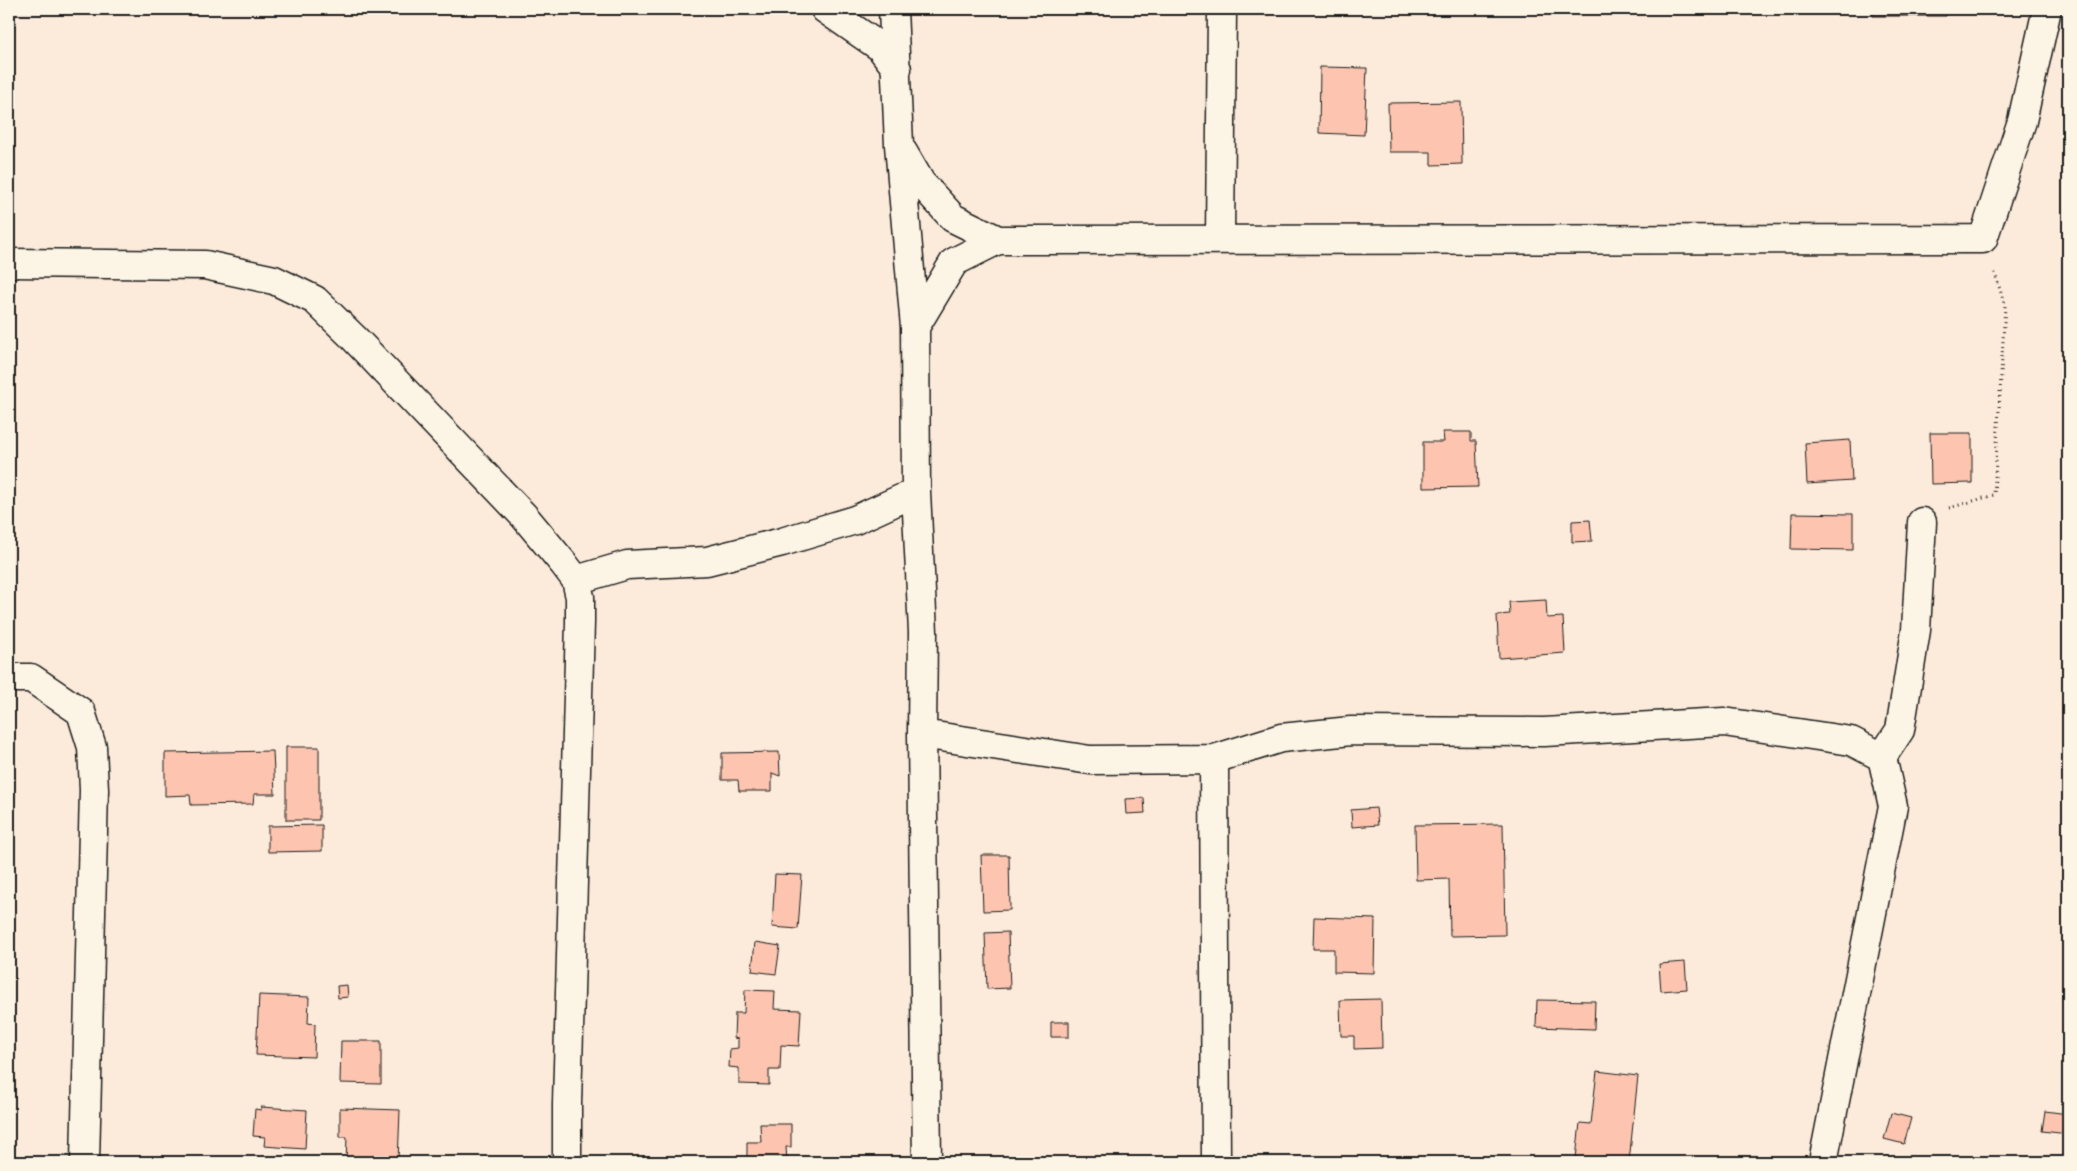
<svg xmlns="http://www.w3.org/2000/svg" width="2077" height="1171" font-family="'Architects Daughter',sans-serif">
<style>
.building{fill:#fdc5b0;stroke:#1c1c1c}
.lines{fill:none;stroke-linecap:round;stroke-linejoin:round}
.minor-casing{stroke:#1c1c1c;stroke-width:31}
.path{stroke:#1c1c1c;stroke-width:3;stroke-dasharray:1 4;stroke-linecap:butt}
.minor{stroke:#fcf5e5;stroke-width:28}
</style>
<rect width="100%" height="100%" fill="#fcebda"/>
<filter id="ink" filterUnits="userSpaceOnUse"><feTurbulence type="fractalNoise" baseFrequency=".02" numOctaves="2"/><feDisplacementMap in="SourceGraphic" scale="10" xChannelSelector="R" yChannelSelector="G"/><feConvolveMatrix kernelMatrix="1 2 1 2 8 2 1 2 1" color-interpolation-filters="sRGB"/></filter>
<g filter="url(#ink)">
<path class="building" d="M1813 9H1834L1813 11Z
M1873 9H1946V16H1873Z
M1320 67 1367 68 1364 135 1319 133Z
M1461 102 1462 164 1431 165V152H1389L1388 103Z
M1443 432H1471V441H1476L1478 487 1423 488V442H1444Z
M1930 433H1972V483L1931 484Z
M1850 440 1852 481 1807 484 1805 443Z
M1792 513 1853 514V550L1791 549Z
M1590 520 1592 541 1572 542V521Z
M1546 600 1547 618 1563 617 1565 653 1499 658 1497 615 1510 614 1509 602Z
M286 747H319V820H286Z
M273 751 275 794H254L253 804 191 805 190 795 165 796V753Z
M779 752 780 776 772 773V791H739L738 780H722V753Z
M1144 798 1145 813 1126 814 1125 799Z
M1376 808 1378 825 1352 827 1351 810Z
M1503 824 1505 935 1450 936 1449 879 1416 880 1415 825Z
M322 825V851L268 852V826Z
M981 855H1009L1010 910 983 911Z
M775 874 802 875 798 929 772 927Z
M1314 917 1375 919 1374 973 1334 972V949H1313Z
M1008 932 1010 988 987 989 985 933Z
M755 942 780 946 776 974 752 971Z
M1685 962 1687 989 1661 991 1659 964Z
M347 985 348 997 338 998 337 986Z
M745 990 775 991 774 1009 801 1010 799 1046 781 1045 780 1070H769V1085L739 1084V1068L729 1067 730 1049 738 1048V1039L734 1038 735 1013H744Z
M259 995 309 997 308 1023 315 1024 314 1057 256 1055Z
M1381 999 1382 1048 1354 1049V1036H1341L1340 1000Z
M1537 1000 1595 1001 1594 1029 1536 1027Z
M1051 1022H1069V1037H1051Z
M341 1041H381V1084L340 1083Z
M1597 1071 1638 1076 1629 1162 1576 1158 1580 1123 1591 1124Z
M261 1107 307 1110 305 1149 264 1146 265 1137 253 1136 255 1109 261 1110Z
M340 1108 400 1110 398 1162H346L347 1137H340Z
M2045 1111 2068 1114V1134L2042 1131Z
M1891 1113 1911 1118 1904 1144 1884 1139Z
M760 1124H791V1147H786L787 1162H747V1142H761Z"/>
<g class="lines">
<g class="minor-casing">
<path id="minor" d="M825 9 880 47 897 69
M893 9 899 145 915 327 916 492 923 632 922 734 927 1162
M903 152 921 183 953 218 998 240
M1220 239 1222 9
M9 263 205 265 274 280 315 300 354 338 524 516 564 564 576 580 580 597V622L567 1104V1162
M915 327 954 262 998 240 1983 239 2022 121 2047 9
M576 580 627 565 707 561 782 542 855 520 916 492
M9 678H31L81 712 92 747 94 790 85 1162
M922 734 1090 760 1214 759 1281 738 1351 731 1544 732 1724 722 1851 741 1882 757
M1214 759 1216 1162
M1823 1162 1893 806 1882 757 1900 730 1916 630 1922 522"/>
</g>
<path class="path" d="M1949 508 1994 495 2005 306 1994 270"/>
<use href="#minor" class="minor"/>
</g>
</g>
<rect width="2077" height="1171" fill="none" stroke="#fcf5e5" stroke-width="30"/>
<rect x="15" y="15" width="2047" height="1141" fill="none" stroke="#1c1c1c" stroke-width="2" filter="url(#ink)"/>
</svg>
